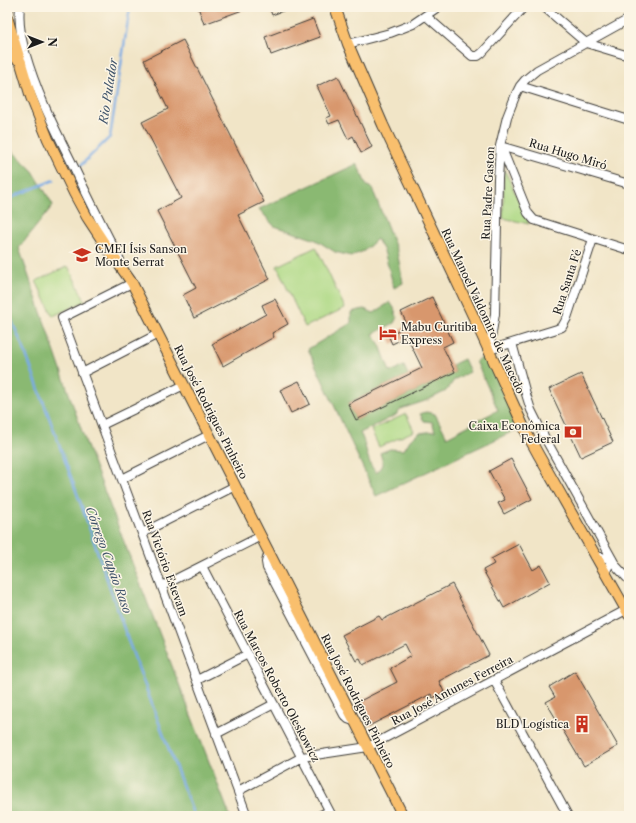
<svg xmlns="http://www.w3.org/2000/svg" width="636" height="823" font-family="'Libre Caslon Text',serif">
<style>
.green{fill:#aed985;stroke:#657a50}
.forest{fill:#8ab972;stroke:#536a47}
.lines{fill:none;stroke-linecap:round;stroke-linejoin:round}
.stream{stroke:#79abe5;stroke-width:2.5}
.building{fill:#d8976d}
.minor-casing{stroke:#3c3a36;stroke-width:10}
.major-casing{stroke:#3c3a36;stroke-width:12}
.minor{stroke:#fff;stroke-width:8}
.major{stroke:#f9bf6d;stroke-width:10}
.labels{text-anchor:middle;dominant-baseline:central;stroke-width:3;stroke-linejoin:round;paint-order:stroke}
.street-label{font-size:11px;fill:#1c1c1c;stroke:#fcf5e5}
.poi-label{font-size:11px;fill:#1c1c1c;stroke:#fcf5e5;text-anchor:start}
.water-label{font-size:12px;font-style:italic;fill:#41556c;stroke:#fcf5e5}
</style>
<rect width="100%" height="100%" fill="#fcf5e5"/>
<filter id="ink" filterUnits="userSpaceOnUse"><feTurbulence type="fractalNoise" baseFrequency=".025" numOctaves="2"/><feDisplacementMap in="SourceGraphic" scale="8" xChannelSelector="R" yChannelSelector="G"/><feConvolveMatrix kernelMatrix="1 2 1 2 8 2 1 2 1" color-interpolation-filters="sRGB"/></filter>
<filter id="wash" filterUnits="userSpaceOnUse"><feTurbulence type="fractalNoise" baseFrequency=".012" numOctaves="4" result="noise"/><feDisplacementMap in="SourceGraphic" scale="16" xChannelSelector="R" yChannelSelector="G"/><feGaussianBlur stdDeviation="0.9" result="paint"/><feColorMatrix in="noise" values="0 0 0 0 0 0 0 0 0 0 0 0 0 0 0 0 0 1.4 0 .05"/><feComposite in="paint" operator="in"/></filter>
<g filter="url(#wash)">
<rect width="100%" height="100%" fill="#f1e5c7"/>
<path class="green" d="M504 168 529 224 503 218Z
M316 247 345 308 305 327 277 266Z
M68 266 85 301 53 316 36 281Z
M406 414 414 431 379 447 371 430Z"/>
<path class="forest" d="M7 146 33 171 53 205 19 248 87 446 230 816H141L140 814H117L109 816H7Z
M357 164 367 186 372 188 397 251 403 283 394 288 384 251 377 239 364 251 351 256 335 252 316 240 274 226 259 209Z
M390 302 394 308 397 317 394 323 373 334 380 345 390 372 404 366 408 375 348 403 356 420 455 372 452 365 464 359 470 372 455 379 446 391 428 400 401 409 396 415 360 433C366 443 366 455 371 465 372 468 375 471 377 473L383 463 380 453 390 449 404 450 410 440 419 433 435 431 432 422 424 421 420 414 426 412 435 414 447 437 498 410 476 361 488 355 522 427 376 496 308 349 351 323V312L364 309 374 313Z"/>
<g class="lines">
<path class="stream" d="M80 166 110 137 130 7
M7 201 17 195 54 180
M7 310 24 349 82 507 129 643 194 816"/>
</g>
<g id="blocks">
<path class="building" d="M198 7H248V8L204 24Z
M269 7H291V8L272 15Z
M313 19 320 37 271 55 265 37Z
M183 40 264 202 238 215 270 279 194 318 183 295 196 288 157 211 181 198 142 122 168 109 144 60Z
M338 76 372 147 361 153 353 136 348 139 339 120 329 124 326 118 331 116 317 86Z
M432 297 453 342 443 347 455 372 356 420 348 404 422 368 407 337 392 344 388 335 408 326 401 312Z
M275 299 288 324 272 333 274 337 223 366 212 344 266 314 262 305Z
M581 374 613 442 581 457 549 389Z
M299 381 310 404 291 413 280 390Z
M511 459 532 499 504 514 498 503 505 500 489 471Z
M519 544 533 570 541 565 550 582 504 608 483 570 494 564 491 559Z
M452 584 489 655 439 681 444 692 433 698 431 694 369 726 358 702 397 682 390 668 411 656 405 644 363 665 360 659 356 661 342 635 379 616 382 620Z
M575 671 618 746 584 766 546 702 555 697 549 687Z"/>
</g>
</g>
<g filter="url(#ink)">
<use href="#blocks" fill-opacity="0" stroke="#3c3a36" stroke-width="1"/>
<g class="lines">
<g class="minor-casing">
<path id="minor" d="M20 7C18 23 21 37 25 52 36 91 52 123 70 159 86 193 103 227 120 260
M544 7 586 43 629 56
M426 16 472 56H478L482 53 524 7
M348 44 390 33 413 24 438 7
M520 86 629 120
M500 146 629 184
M501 146 528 213 534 220 629 250
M593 239 567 318 562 327 557 329 489 350 495 314 498 179 500 146 507 117 516 94 520 86 525 80 537 70 629 19
M129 278 132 283 62 318 247 816
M512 343 526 394 531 410 545 438 616 566 629 580
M82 373 158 334
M102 425 184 385
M122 479 209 435
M142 533 235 486
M269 551 266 562 267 568 344 715 348 719 356 722
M595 556 612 559 605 573
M202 566 332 816
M162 586 261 536
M197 680 248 654
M494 680 568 816
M216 734 274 704
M238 791 302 757 368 747 626 610 629 607
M319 816 329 811"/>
</g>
<g class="major-casing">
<path id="major" d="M335 7 348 44 383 125 474 318 526 432 538 454 629 615
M7 9 8 7
M7 17 31 97 48 139 74 193 87 217 106 246 132 283 403 816
M7 53 10 54 21 62"/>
</g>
<use href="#minor" class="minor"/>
<use href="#major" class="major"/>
</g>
</g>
<defs>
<g id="school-bare" transform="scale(1.38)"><path d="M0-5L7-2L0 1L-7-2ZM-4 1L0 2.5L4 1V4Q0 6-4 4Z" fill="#c8321e" stroke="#fcf5e5" stroke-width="2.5" paint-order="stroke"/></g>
<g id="hotel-bare" transform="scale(1.38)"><path d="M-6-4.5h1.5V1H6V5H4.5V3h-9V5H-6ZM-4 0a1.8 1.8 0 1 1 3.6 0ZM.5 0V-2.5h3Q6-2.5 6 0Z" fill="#c8321e" stroke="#fcf5e5" stroke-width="2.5" paint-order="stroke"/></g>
<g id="bank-bare" transform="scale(1.38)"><path d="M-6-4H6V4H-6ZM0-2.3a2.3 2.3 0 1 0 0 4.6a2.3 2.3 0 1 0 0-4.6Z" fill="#c8321e" stroke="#fcf5e5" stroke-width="2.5" paint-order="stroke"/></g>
<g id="building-bare" transform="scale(1.38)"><path d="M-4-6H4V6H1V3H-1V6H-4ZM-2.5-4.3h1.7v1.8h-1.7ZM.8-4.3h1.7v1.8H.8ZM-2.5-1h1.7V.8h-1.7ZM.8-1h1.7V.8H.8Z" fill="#c8321e" stroke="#fcf5e5" stroke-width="2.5" paint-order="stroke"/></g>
</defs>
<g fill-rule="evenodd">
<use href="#school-bare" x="82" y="255"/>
<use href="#hotel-bare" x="388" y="333"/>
<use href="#bank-bare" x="573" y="432"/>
<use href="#building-bare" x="582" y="724"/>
</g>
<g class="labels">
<g class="street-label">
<text transform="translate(568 154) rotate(17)">Rua Hugo Miró</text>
<text transform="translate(488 193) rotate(-87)">Rua Padre Gaston</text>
<text transform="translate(567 282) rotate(-72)">Rua Santa Fé</text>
<text transform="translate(483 311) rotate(65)">Rua Manoel Valdomiro de Macedo</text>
<text transform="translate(211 412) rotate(63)">Rua José Rodrigues Pinheiro</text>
<text transform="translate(165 563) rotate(70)">Rua Victório Estevam</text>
<text transform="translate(277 686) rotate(62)">Rua Marcos Roberto Oleskowicz</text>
<text transform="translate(452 690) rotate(-28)">Rua José Antunes Ferreira</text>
<text transform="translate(358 701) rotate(63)">Rua José Rodrigues Pinheiro</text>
</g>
<g class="poi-label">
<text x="95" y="249">CMEI Ísis Sanson<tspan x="95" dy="13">Monte Serrat</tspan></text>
<text x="401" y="327">Mabu Curitiba<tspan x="401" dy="13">Express</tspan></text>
<text x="560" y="426" text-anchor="end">Caixa Econômica<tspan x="560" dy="13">Federal</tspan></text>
<text x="569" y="724" text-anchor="end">BLD Logística</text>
</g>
<g class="water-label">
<text transform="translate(108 91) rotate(-81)">Rio Pulador</text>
<text transform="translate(109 560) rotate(70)">Córrego Capão Raso</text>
</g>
</g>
<rect width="636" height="823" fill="none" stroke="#fcf5e5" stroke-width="24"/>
<g transform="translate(42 42) rotate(90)" stroke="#fcf5e5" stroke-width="3" paint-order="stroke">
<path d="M0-3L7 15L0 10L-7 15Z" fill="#1c1c1c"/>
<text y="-6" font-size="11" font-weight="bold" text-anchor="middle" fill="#1c1c1c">N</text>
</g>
</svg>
